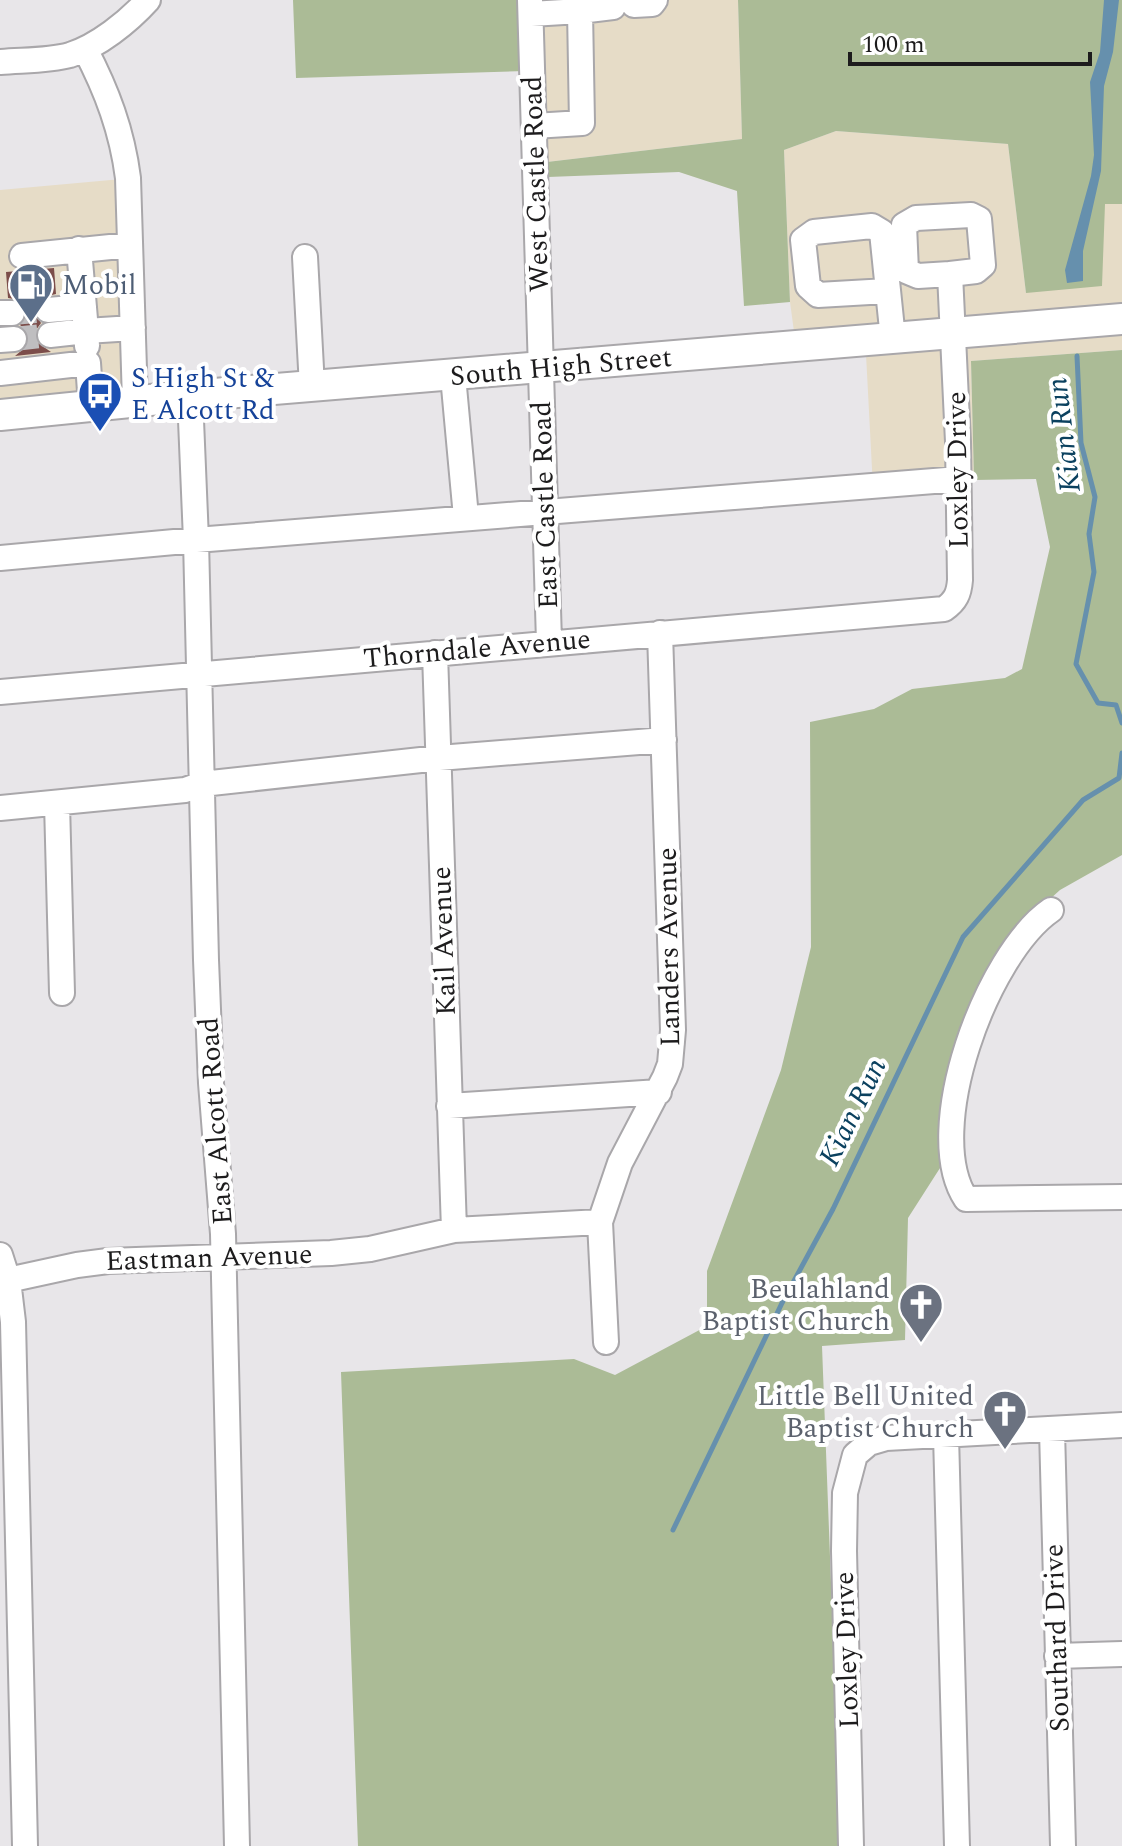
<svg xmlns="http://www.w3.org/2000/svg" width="1122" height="1846" font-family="Spectral,serif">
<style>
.commercial{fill:#e6dcc7}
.green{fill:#abbb96}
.water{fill:#6690ad}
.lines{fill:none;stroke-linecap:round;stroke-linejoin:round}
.stream{stroke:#6690ad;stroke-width:5}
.building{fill:#7c4d4a}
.minor-tunnel{stroke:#bfbec0;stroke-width:24;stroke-dasharray:24 12;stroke-linecap:butt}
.minor-casing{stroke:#a9a7aa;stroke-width:28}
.major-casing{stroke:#a9a7aa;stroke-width:34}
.minor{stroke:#fff;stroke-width:24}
.major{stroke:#fff;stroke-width:30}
.labels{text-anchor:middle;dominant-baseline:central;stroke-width:8;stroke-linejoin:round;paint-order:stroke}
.street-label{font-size:28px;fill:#1d1c1d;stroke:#fff}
.service-label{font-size:28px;fill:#4e5e75;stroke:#fff;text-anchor:start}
.transit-label{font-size:28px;fill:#164399;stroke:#fff;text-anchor:start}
.worship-label{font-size:28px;fill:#5b616d;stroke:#fff;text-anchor:end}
.water-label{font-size:30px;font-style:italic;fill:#0b415f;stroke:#fff}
</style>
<rect width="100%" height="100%" fill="#e8e6e9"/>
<path class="commercial" d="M523 0H738L742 139 547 162 528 161Z
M836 131 1008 144 1026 293 1105 204H1122V350L971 361 974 480 873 488 865 335 795 339 790 302 784 150Z
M133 178 140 410 0 423V190Z"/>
<path class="green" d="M293 0H523L525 71 296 78Z
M738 0H1122V204H1105L1102 286 1026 293 1008 144 836 131 784 150 790 302 744 306 737 191 679 172 548 177 547 162 742 139Z
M1122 350V855L1060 890 1018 928 952 1079 940 1168 908 1218 905 1340 822 1346 841 1846H358L341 1372 574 1359 615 1375 707 1326V1271L781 1070 811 947 810 722 874 709 912 689 1005 678 1022 669 1050 547 1036 479 974 480 971 361Z"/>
<path class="water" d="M1104 0H1119L1113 52 1104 86 1101 171 1083 251V281L1067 283 1065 270 1091 176 1094 155 1090 82 1100 52Z"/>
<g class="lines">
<path class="stream" d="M1077 356 1081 443 1095 497 1089 534 1094 572 1076 664 1098 703 1116 705 1122 723
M673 1530 782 1303 833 1209 963 937 1083 800 1119 778 1122 753"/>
</g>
<path class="building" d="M54 268 56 294 39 298 33 310 41 323 36 330 38 343 51 352 15 356 28 345 27 331 20 325 27 312 20 300 8 298 6 272Z"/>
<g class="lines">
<path class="minor-tunnel" d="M12 313 48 310
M14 339 50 335"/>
<g class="minor-casing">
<path id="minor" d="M530 0 549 642
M634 5 652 4 655 0
M580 11 613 7
M531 14 580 11 582 123 534 126
M85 49C107 91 122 131 128 178L135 401
M0 62C23 60 48 61 70 55 98 46 128 22 148 0
M22 256 130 245
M305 257 312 387
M887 291 818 295 808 286 803 240 814 232 872 226 882 232 893 339
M48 310 84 307
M0 313H12
M50 335 86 331 79 249
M0 340 14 339
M87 346 86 331 133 328
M0 373 88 363 91 406
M453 376 466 517
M190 396 196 540 206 960 211 1083 223 1234 237 1846
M0 558 196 540 959 479
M435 653 454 1230
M0 692 944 609C956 601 959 593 960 580L958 442 950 274 976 271 983 265 979 219 971 215 916 218 904 225 906 271 918 276 950 274
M57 803 62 993
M0 808 185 790 202 784 439 758 664 740
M1051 910C987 954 921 1131 966 1199L1122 1197
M449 1106 659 1092
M0 1255 8 1280 13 1322 25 1846
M8 1280 77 1265 108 1261 331 1253 370 1249 454 1230 600 1222
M606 1342 600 1222 620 1163 665 1077 670 1064 673 1030 660 633
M1052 1430 1063 1846
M946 1435 957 1846
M1057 1656 1122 1654
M851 1846 844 1551 845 1493 855 1455 869 1443 886 1438 1122 1425"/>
</g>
<g class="major-casing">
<path id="major" d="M0 415 190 396 1122 319"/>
</g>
<use href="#minor" class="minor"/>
<use href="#major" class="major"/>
</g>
<defs>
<g id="fuel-pin" transform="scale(2.3)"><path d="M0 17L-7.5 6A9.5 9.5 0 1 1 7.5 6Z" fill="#5c6f8a" stroke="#fff"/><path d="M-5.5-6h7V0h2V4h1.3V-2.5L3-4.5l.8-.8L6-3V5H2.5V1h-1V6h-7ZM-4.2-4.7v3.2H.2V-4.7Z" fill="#fff"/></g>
<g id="bus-pin" transform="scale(2.3)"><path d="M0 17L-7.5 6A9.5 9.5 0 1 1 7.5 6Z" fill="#1a4fb4" stroke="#fff"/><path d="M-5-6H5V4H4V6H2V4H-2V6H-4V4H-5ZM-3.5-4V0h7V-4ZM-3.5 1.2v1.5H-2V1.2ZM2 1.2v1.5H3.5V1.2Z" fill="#fff"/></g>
<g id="church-pin" transform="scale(2.3)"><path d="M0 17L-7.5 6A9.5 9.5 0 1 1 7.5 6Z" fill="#6b7280" stroke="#fff"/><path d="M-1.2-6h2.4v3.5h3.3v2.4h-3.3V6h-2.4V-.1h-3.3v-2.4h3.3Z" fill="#fff"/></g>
</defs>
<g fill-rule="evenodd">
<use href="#fuel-pin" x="31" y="285"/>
<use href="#bus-pin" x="100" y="394"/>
<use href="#church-pin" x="921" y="1305"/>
<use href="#church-pin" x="1005" y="1412"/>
</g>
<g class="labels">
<g class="street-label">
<text transform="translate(536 184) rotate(-92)">West Castle Road</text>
<text transform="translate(561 367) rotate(-5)">South High Street</text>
<text transform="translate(958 470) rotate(-91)">Loxley Drive</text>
<text transform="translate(545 505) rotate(-92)">East Castle Road</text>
<text transform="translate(477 649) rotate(-5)">Thorndale Avenue</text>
<text transform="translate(444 941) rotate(-92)">Kail Avenue</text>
<text transform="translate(669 947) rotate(-91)">Landers Avenue</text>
<text transform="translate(216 1121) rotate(-94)">East Alcott Road</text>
<text transform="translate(209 1258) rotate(-2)">Eastman Avenue</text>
<text transform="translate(1057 1638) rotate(-92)">Southard Drive</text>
<text transform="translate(847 1650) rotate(-92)">Loxley Drive</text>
</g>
<g class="service-label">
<text x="62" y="285">Mobil</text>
</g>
<g class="transit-label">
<text x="131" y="378">S High St &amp;<tspan x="131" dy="32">E Alcott Rd</tspan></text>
</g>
<g class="worship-label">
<text x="890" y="1289">Beulahland<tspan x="890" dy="32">Baptist Church</tspan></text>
<text x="974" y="1396">Little Bell United<tspan x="974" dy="32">Baptist Church</tspan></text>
</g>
<g class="water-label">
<text transform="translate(1064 435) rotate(-97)">Kian Run</text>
<text transform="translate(853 1112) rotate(-64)">Kian Run</text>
</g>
</g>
<path d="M850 52v12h240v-12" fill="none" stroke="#1d1c1d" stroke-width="4"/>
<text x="862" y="52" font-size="24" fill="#1d1c1d" stroke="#ffffff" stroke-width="6" paint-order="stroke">100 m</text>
</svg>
